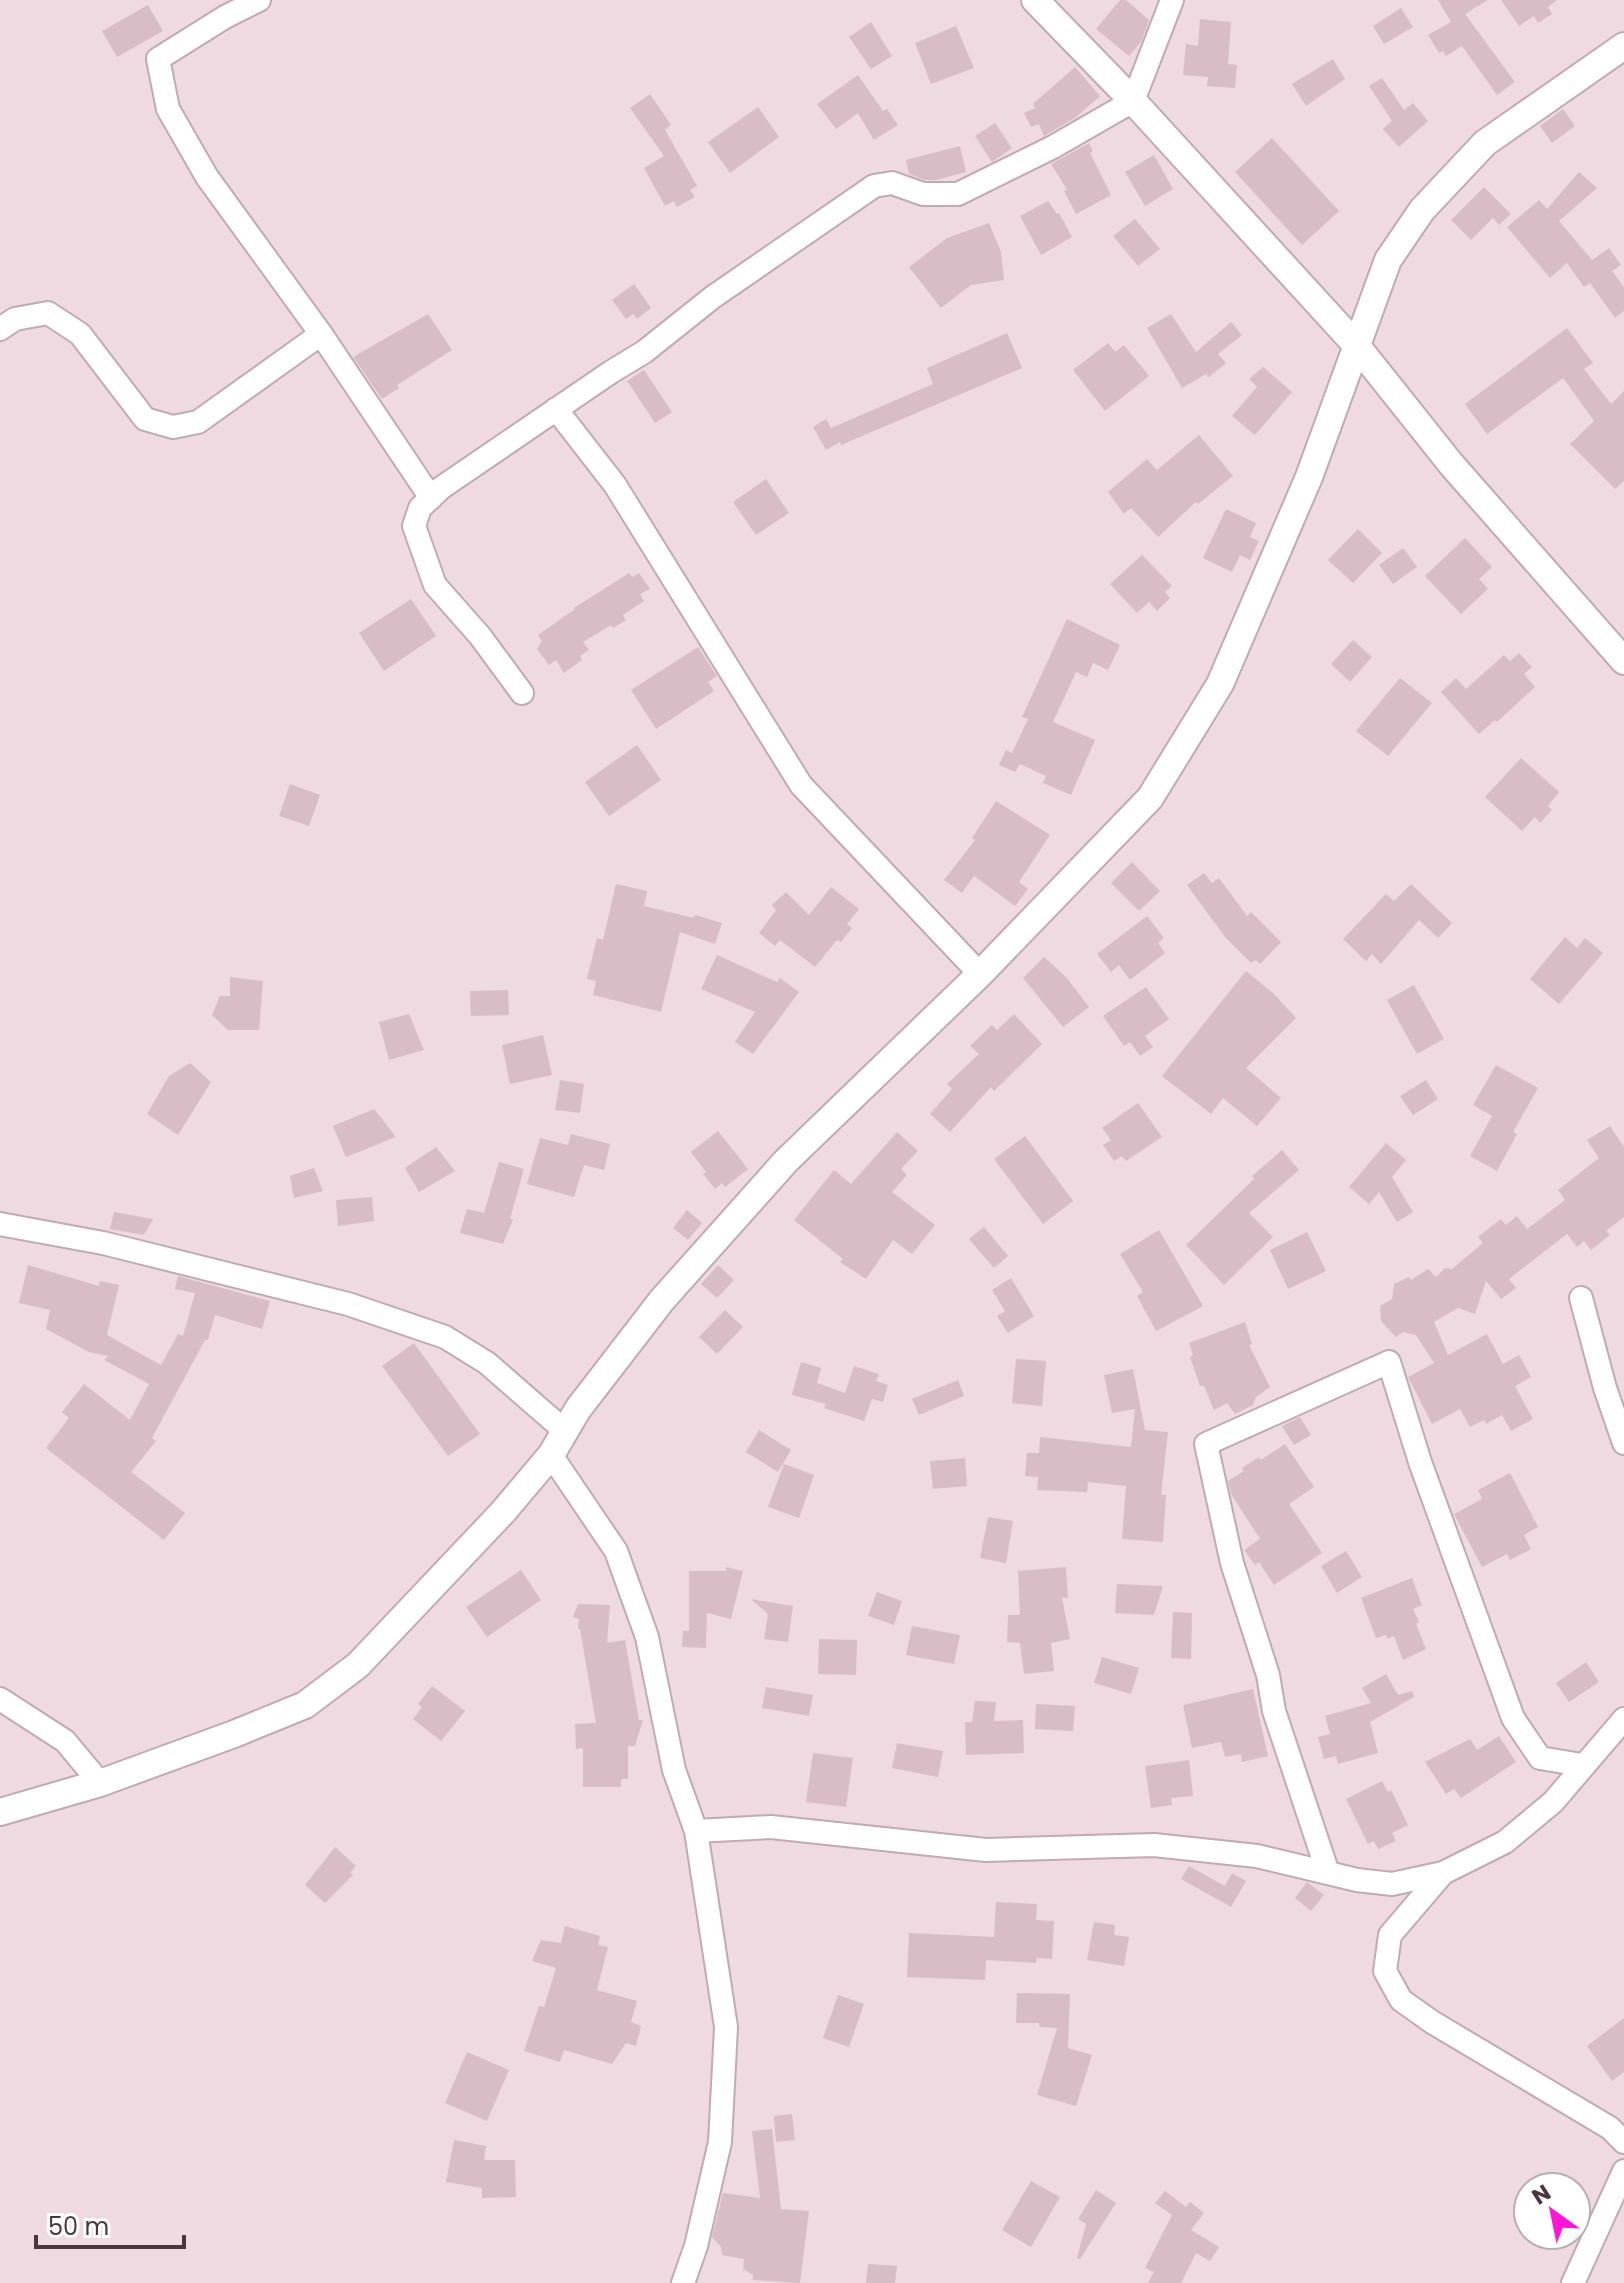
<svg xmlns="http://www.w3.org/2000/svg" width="1624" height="2283" font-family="Poppins,sans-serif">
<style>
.residential{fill:#eedae0;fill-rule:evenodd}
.building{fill:#d8bdc7}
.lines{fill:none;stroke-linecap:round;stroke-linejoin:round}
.minor-casing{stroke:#c2aab2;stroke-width:26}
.tertiary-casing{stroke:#c2aab2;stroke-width:30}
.minor{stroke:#fff;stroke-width:22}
.tertiary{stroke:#fff;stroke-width:26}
</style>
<rect width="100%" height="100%" fill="#f5e9ec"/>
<path class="residential" d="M0 0H1624V2283H0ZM1528 2187H1576V2235H1528Z"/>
<path class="building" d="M1120 0H1126L1149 20 1141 42 1129 56 1096 29Z
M1438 0H1488L1465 14 1515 82 1497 95 1462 46 1446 56 1443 51 1439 53 1428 35 1451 22Z
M1501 0H1557L1548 7 1552 14 1538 23 1534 16 1519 26Z
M148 5 163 31 117 57 102 31Z
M1401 8 1413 27 1384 44 1373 26Z
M1200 19 1231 22 1228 64 1237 65 1235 88 1207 86 1208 77 1183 75 1186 44 1198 46Z
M871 22 892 56 871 69 849 37Z
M956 26 974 68 931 84 915 43Z
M1333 59 1345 79 1306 106 1292 84Z
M1075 67 1100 96 1075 118 1044 136 1039 124 1031 127 1024 113 1035 108 1033 104Z
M858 75 883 111 887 109 898 125 874 140 858 113 836 129 817 104Z
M1382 78 1404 110 1413 103 1428 121 1399 147 1383 129 1392 121 1369 86Z
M650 94 671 125 665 130 697 186 690 190 695 197 677 207 674 201 665 206 644 168 664 156 630 108Z
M758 107 779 137 730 173 708 142Z
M1563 109 1575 126 1552 143 1540 126Z
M995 123 1012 148 992 162 975 136Z
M1272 138 1339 211 1302 245 1235 172Z
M1089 143 1093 151 1090 153 1111 195 1076 214 1064 191 1067 190 1051 164Z
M960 146 966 172 936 180H925L909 174 906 160Z
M1154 155 1173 189 1145 206 1125 172Z
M1579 172 1597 188 1559 221 1592 260 1609 248 1621 265 1612 271 1624 287V311L1615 318 1590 283 1584 287 1567 263 1550 278 1507 227 1539 200 1547 209Z
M1484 187 1511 214 1499 225 1493 218 1471 240 1451 220Z
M1048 201 1057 214 1059 213 1072 237 1041 255 1020 216Z
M1135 219 1160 249 1138 266 1113 236Z
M989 223 1001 252 1004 280 971 285 941 308 909 267 947 238Z
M634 284 651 308 637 319 633 314 626 319 612 300Z
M428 314 452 350 397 385 399 388 382 399 353 357Z
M1171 314 1196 352 1231 322 1242 335 1218 354 1226 363 1209 377 1206 374 1182 388 1147 328Z
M1567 328 1593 363 1584 369 1611 404 1624 391V481L1615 489 1570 444 1594 421 1563 378 1487 434 1465 404Z
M1007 333 1022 368 841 445 840 442 826 450 813 427 826 419 831 428 933 384 927 368Z
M1108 343 1115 352 1124 345 1149 376 1105 411 1073 370Z
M1263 367 1292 392 1255 435 1232 416 1257 387 1249 379Z
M644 370 672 412 655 423 627 381Z
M1199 435 1233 476 1198 504 1196 502 1158 537 1131 508 1124 514 1108 492 1147 459 1157 470Z
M766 479 789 513 756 535 733 502Z
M1226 509 1256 523 1250 537 1259 541 1250 560 1240 555 1232 572 1203 558Z
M1358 529 1382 553 1353 583 1328 560Z
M1465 538 1492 567 1479 579 1488 589 1461 614 1425 576Z
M1403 548 1417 567 1393 584 1379 565Z
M1142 555 1172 586 1165 592 1170 598 1157 611 1149 602 1137 613 1110 584Z
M629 573 632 577 639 573 650 589 640 594 644 601 623 615 626 620 613 628 611 625 583 642 589 650 580 656 582 660 564 673 556 660 549 665 537 649 542 641 538 635 575 609 574 608Z
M411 599 436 636 384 671 359 633Z
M1067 619 1120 645 1108 670 1093 663 1087 677 1076 672 1053 722 1095 740 1071 795 1043 783 1046 776 1020 764 1015 772 999 765 1006 750 1012 753 1028 719 1022 717Z
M1353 640 1372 657 1350 682 1331 664Z
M698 647 717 676 708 682 714 691 656 729 631 690Z
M1519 653 1532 667 1524 674 1535 687 1497 722 1495 720 1479 734 1441 692 1456 678 1466 689 1504 655 1510 661Z
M1400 678 1432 703 1388 756 1356 731Z
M637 745 661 780 609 816 585 782Z
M1521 758 1559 792 1548 806 1552 810 1540 823 1535 817 1522 831 1485 797Z
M290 784 320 795 309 826 279 816Z
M996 801 1050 835 1019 882 1028 889 1015 906 974 876 962 893 944 880 975 840 972 838Z
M1132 862 1160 891 1139 911 1111 883Z
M1204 873 1212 883 1219 878 1247 916 1251 912 1281 942 1260 964 1256 960 1251 963 1225 937 1187 885Z
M616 884 647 891 644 906 694 918 695 915 722 923 715 944 680 932 661 1012 593 995 596 981 587 979 597 938 603 940Z
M1411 884 1452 923 1438 938 1419 920 1381 964 1372 954 1366 961 1343 939 1386 894 1394 901Z
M831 887 859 909 847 924 852 928 841 942 837 940 815 967 780 940 775 946 759 933 776 910 772 905 786 892 809 915Z
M1147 916 1164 938 1158 943 1165 953 1130 980 1119 965 1111 972 1097 954Z
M1565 937 1577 948 1585 938 1603 953 1559 1004 1530 979Z
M717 955 777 982 780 978 799 992 753 1054 735 1042 755 1012 701 989Z
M1044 957 1067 978 1089 1007 1063 1027 1023 978Z
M1246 971 1273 993 1296 1018 1246 1068 1281 1098 1257 1126 1223 1098 1211 1114 1162 1076Z
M230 977 263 981 259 1030H228L212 1015 220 996H230Z
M1414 985 1444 1039 1417 1054 1387 1000Z
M1146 987 1169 1019 1145 1036 1153 1047 1140 1056 1130 1042 1124 1046 1103 1016Z
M508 990 509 1015 471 1016 470 991Z
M409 1014 424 1050 389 1060 379 1022Z
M1014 1014 1042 1044 994 1091 991 1087 950 1132 930 1114 952 1089 947 1084 979 1054 970 1046 992 1025 997 1030Z
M543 1035 552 1075 510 1084 502 1045Z
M190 1063 211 1082 178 1135 147 1114 169 1076Z
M1496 1065 1538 1088 1513 1132 1517 1134 1497 1171 1470 1156 1492 1116 1473 1105Z
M560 1080 584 1084 580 1113 555 1110Z
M1426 1080 1438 1099 1413 1115 1400 1096Z
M1138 1103 1162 1137 1126 1161 1122 1156 1114 1161 1103 1145 1111 1140 1102 1128Z
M374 1109 396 1137 346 1157 333 1126Z
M1610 1126 1624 1147V1217L1606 1231 1610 1235 1591 1250 1584 1241 1577 1247 1567 1234 1509 1279 1516 1288 1501 1299 1486 1281 1475 1314 1458 1308 1434 1322 1448 1355 1487 1334 1503 1364 1519 1355 1531 1377 1515 1386 1533 1419 1511 1431 1502 1415 1486 1424 1484 1420 1470 1427 1460 1409 1432 1424 1408 1377 1434 1363 1416 1335 1403 1332 1396 1337 1381 1321 1380 1306 1392 1299 1394 1284 1409 1277 1411 1280 1428 1269 1436 1277 1445 1268 1452 1269 1483 1243 1478 1237 1501 1219 1506 1225 1517 1216 1527 1229 1565 1200 1558 1190 1599 1158 1587 1140Z
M718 1131 748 1169 725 1187 722 1183 715 1189 703 1174 706 1172 691 1152Z
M897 1132 918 1151 901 1169 907 1175 892 1192 935 1225 912 1254 893 1240 866 1279 840 1262 843 1259 794 1220 834 1170 851 1184Z
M571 1134 610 1144 604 1170 584 1165 574 1197 527 1184 540 1138 568 1145Z
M1025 1136 1073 1201 1043 1224 994 1159Z
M1386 1143 1406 1160 1392 1177 1413 1212 1397 1222 1379 1192 1369 1204 1349 1187Z
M436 1147 455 1171 419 1192 405 1168Z
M1282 1150 1299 1170 1249 1213 1273 1237 1224 1285 1186 1245 1254 1179 1252 1176Z
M499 1162 524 1169 510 1219H513L503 1244 460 1233 467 1209 484 1213Z
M314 1168 323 1191 294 1198 290 1176Z
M372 1197 374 1221 338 1226 336 1200Z
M687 1210 702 1223 688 1240 673 1228Z
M114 1212 153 1219 144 1235 110 1229Z
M984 1227 1008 1256 994 1268 969 1239Z
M1159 1230 1203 1306 1156 1331 1137 1296 1143 1292 1120 1254Z
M1307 1232 1326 1271 1288 1289 1270 1250Z
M28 1265 99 1286 100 1281 119 1285 107 1335 161 1365 178 1334 183 1336 195 1293 175 1289 178 1276 270 1301 262 1329 215 1315 208 1340H205L152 1438 156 1441 131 1472 185 1513 164 1540 46 1448 69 1418 62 1412 84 1384 130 1420 149 1384 104 1360 108 1356 89 1352 46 1329 50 1310 19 1303Z
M718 1265 734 1280 717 1298 701 1284Z
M1011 1278 1034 1316 1008 1333 997 1316 1005 1311 992 1290Z
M725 1310 743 1327 717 1354 699 1337Z
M1245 1322 1252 1344 1249 1345 1270 1387 1256 1397 1253 1405 1235 1414 1227 1403 1214 1410 1204 1386H1200L1190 1357 1193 1355 1189 1343Z
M414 1343 480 1434 448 1456 382 1366Z
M1016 1359 1046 1361 1042 1406 1012 1403Z
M801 1362 821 1368 817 1383 845 1393 854 1366 879 1374 876 1381 888 1385 883 1402 872 1399 864 1421 824 1408 826 1404 792 1395Z
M1133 1369 1145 1430 1168 1432 1161 1495H1166L1163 1542 1122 1539 1126 1486 1088 1482 1087 1492 1037 1490 1038 1477 1025 1476 1027 1453H1039L1040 1437 1131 1447 1135 1409 1112 1413 1104 1375Z
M958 1380 964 1396 919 1415 912 1399Z
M1300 1417 1311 1435 1294 1445 1282 1426Z
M759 1430 791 1450 778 1472 746 1452Z
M1285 1444 1314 1487 1289 1504 1322 1553 1274 1585 1259 1562 1255 1565 1244 1550 1260 1539 1231 1494 1228 1481 1244 1471 1242 1468 1259 1457 1261 1460Z
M965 1458 967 1486 933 1489 930 1461Z
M784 1464 814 1475 799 1518 768 1507Z
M1510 1473 1538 1527 1524 1535 1531 1549 1510 1560 1507 1554 1482 1567 1454 1514 1482 1499 1478 1490Z
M988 1517 1013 1521 1006 1563 980 1558Z
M1346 1551 1362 1577 1337 1593 1321 1566Z
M726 1567 743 1571 731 1619 707 1613 706 1648 682 1647 683 1631H689V1571H726Z
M1066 1567 1068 1598H1062L1070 1639 1051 1643 1054 1671 1024 1674 1020 1643 1007 1642 1008 1615H1020L1018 1571Z
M521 1570 541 1600 487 1637 466 1607Z
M1412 1578 1422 1605 1413 1609 1419 1622 1416 1624 1426 1649 1403 1660 1394 1636 1388 1639 1386 1635 1376 1638 1361 1598Z
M1117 1584 1163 1586 1154 1615 1115 1613Z
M877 1592 902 1601 894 1625 868 1616Z
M751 1599 793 1606 788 1642 764 1639 768 1614Z
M578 1604 610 1605 607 1643 625 1640 639 1720H643L635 1746H628V1779H621V1787H583V1748L576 1749 575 1724 596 1723 580 1629H578L579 1619 573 1617Z
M1173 1612 1192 1613 1191 1659 1171 1658Z
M912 1626 960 1635 954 1664 906 1655Z
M819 1639 857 1640 856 1675 818 1674Z
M1102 1657 1139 1668 1131 1694 1094 1683Z
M1586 1662 1599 1682 1569 1702 1556 1683Z
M1386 1674 1398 1695 1412 1691 1414 1697 1370 1722 1378 1753 1338 1764 1336 1756 1324 1759 1318 1737 1330 1734 1325 1716 1371 1703 1362 1688Z
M432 1686 465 1711 441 1741 413 1719 422 1707 418 1704Z
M766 1687 813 1695 809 1716 762 1708Z
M1253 1689 1268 1756 1242 1762 1241 1754 1225 1757 1221 1742 1192 1748 1183 1705Z
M975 1701 996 1702 994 1721 1023 1720 1024 1753 966 1755 965 1722H972Z
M1036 1704 1075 1706 1073 1731 1035 1729Z
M1499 1736 1516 1762 1461 1798 1454 1789 1446 1794 1425 1762 1470 1739 1477 1750Z
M897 1743 943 1751 938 1777 892 1768Z
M813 1753 853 1758 846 1807 806 1802Z
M1189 1760 1193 1796 1171 1798 1172 1805 1151 1808 1145 1766Z
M1382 1781 1388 1792 1391 1790 1408 1825 1392 1833 1396 1841 1378 1849 1374 1841 1368 1844 1346 1799Z
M335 1847 356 1866 350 1873 353 1875 325 1903 305 1885Z
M1189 1866 1225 1886 1232 1873 1246 1881 1231 1907 1181 1879Z
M1307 1882 1324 1895 1311 1911 1295 1898Z
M996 1902 1037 1904 1036 1920 1054 1921 1052 1959 1037 1958 1036 1963 986 1960 985 1980 907 1977 909 1933 994 1937Z
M1094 1922 1115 1925 1114 1935 1129 1937 1124 1966 1087 1960Z
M565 1926 600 1936 598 1945 608 1947 597 1990 637 2001 631 2022 641 2026 636 2046 626 2043 612 2064 564 2050 560 2062 524 2051 539 2006 544 2007 556 1968 532 1961 541 1940 561 1943Z
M1017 1993 1070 1994 1068 2048 1092 2055 1076 2106 1037 2095 1057 2028 1040 2027 1039 2023H1016Z
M838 1995 864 2004 849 2047 823 2038Z
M1624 2018V2072L1612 2081 1587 2046Z
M467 2052 509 2070 487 2121 445 2103Z
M792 2114 795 2140 776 2142 774 2116Z
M772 2129 781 2209 809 2211 800 2283 753 2280V2275L743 2269 744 2259 722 2255 721 2247 712 2237 723 2193 760 2198 752 2131Z
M454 2140 486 2146 484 2160H515L516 2197 482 2198V2188L446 2182Z
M1031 2181 1060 2197 1031 2247 1002 2230Z
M1096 2190 1116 2203 1080 2259 1077 2258 1086 2224 1078 2219Z
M1165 2191 1186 2207 1190 2202 1204 2213 1191 2230 1219 2247 1210 2261 1196 2253 1181 2283H1148L1154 2272 1145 2268 1172 2215 1155 2203Z
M868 2264 897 2266 895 2283H866Z"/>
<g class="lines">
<g class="minor-casing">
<path id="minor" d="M259 0 225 17 158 59 168 109 207 177 321 334 431 498
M0 329 15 319 48 313 80 334 145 419 173 427 198 422 321 334
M556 409 615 485 801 785 980 974
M522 693 480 636 435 585 414 526 420 508 441 488 611 372 644 352 713 297 874 186 892 183 923 194H958L1053 147 1133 101 1172 0
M0 1224 103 1243 348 1304 445 1337 487 1363 565 1431
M1581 1298 1605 1388 1624 1443
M551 1455 616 1551 647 1637 674 1770 696 1831 726 2027 720 2142 696 2246 683 2283
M0 1699 65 1741 100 1783
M696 1831 771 1827 986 1850 1154 1845 1257 1856 1357 1880 1392 1884 1443 1873 1505 1842 1553 1802 1624 1719
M1328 1873 1274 1711 1268 1675 1232 1563 1206 1444 1389 1362 1420 1462 1513 1718 1540 1758 1582 1765
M1443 1873 1390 1935 1385 1971 1401 2000 1432 2022 1610 2128 1624 2142
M1573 2283 1624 2171"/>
</g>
<g class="tertiary-casing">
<path id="tertiary" d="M1035 0 1133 101 1357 346 1451 464 1624 661
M0 1812 100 1783 234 1734 305 1705 358 1665 502 1513 551 1455 578 1409 662 1300 786 1161 980 974 1150 798 1220 684 1309 477 1388 260 1422 210 1485 143 1624 46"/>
</g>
<use href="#minor" class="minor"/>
<use href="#tertiary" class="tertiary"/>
</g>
<g transform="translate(1552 2211) rotate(327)"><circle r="38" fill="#ffffff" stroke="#b7afb2" stroke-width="2"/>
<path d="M0-6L14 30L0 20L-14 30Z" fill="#ff16d7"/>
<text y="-12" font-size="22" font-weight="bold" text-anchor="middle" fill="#4a363e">N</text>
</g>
<path d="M36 2235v12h148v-12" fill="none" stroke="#4a363e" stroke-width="4"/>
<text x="48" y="2235" font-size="24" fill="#4a363e" stroke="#ffffff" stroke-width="6" paint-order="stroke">50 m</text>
</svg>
